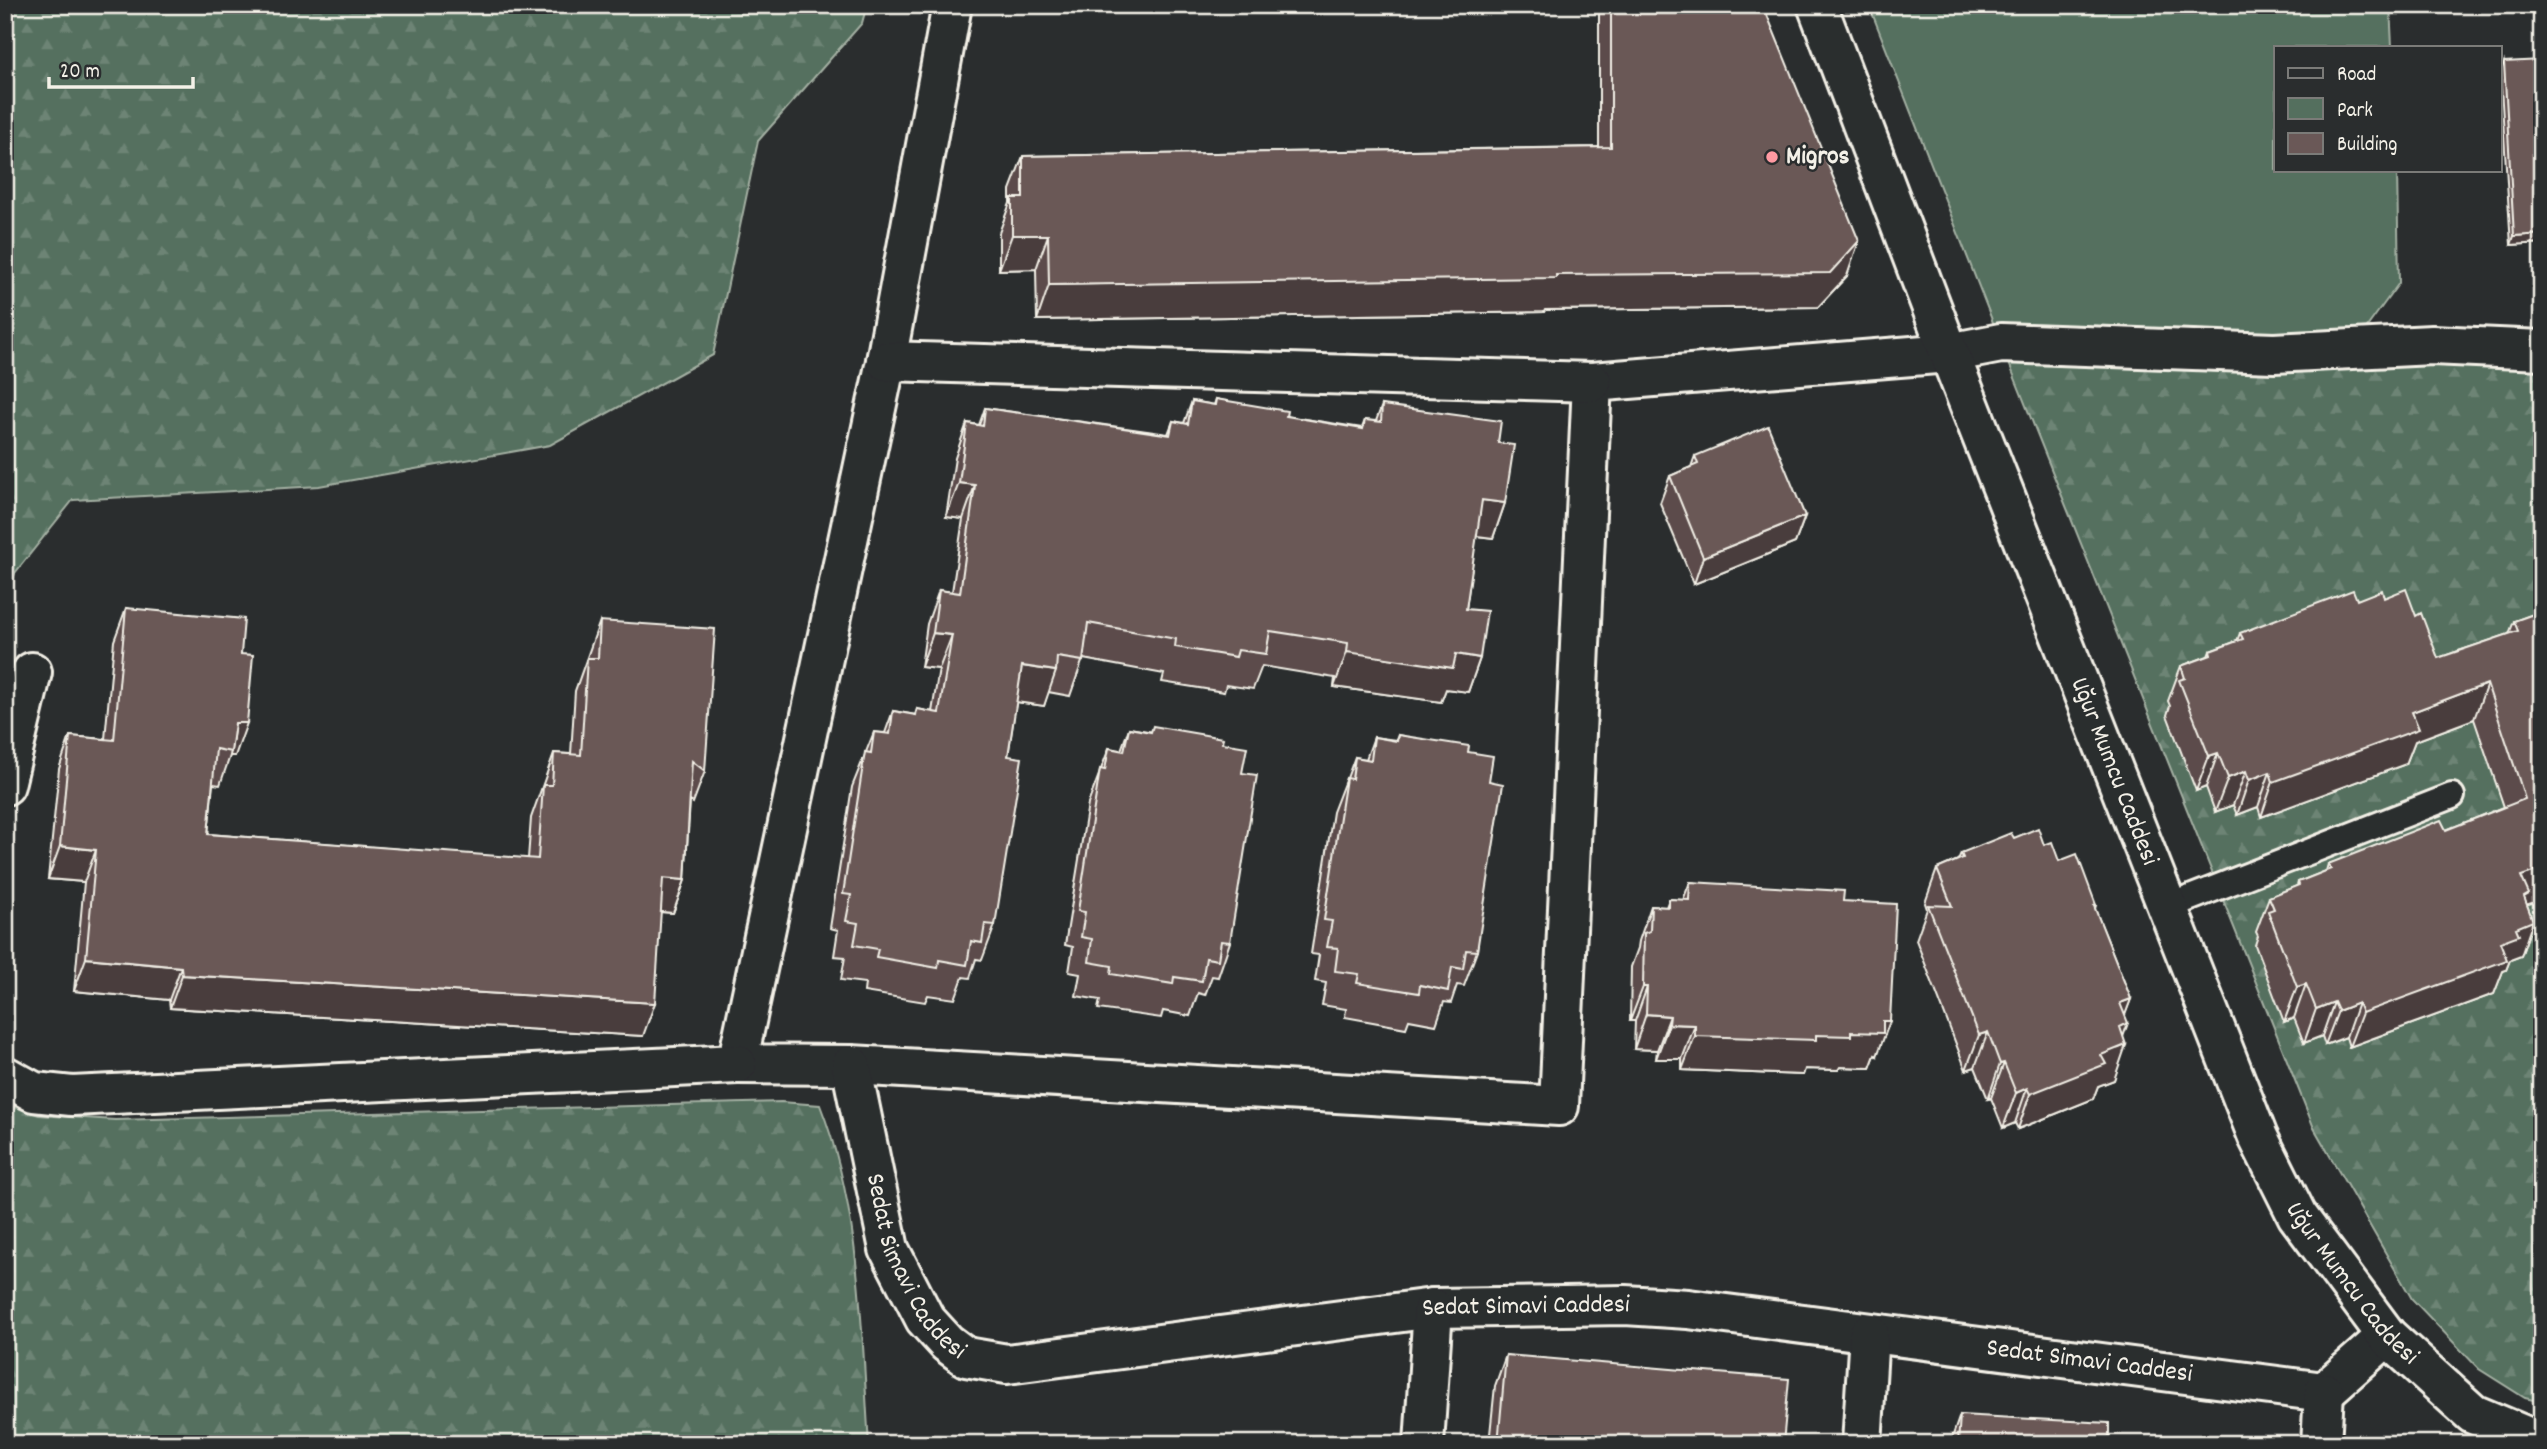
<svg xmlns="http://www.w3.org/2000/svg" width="2547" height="1449" font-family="Dekko,sans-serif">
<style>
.green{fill:#546f5e;stroke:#a4b0a3;stroke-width:2}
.forest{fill:url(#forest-firs);stroke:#a4b0a3;stroke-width:2}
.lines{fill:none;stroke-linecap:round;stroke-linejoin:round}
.service-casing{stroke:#f4f1e8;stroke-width:30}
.minor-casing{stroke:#f4f1e8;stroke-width:44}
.tertiary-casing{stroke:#f4f1e8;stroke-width:44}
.service{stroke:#2a2d2e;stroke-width:24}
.minor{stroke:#2a2d2e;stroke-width:38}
.tertiary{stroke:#2a2d2e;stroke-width:38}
.wall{fill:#5b4c4b;stroke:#f4f1e8;stroke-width:2}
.shaded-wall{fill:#4a3e3d;stroke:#f4f1e8;stroke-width:2}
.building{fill:#6a5857;stroke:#f4f1e8;stroke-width:2}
.poi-dot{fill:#ff9aa2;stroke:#2a2d2e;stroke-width:2.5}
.labels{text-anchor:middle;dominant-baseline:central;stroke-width:5;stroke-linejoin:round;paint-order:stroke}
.poi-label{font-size:26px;font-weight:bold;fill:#f4f1e8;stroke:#2a2d2e;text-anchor:start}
.street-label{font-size:26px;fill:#f4f1e8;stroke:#2a2d2e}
</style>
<defs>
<pattern id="forest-firs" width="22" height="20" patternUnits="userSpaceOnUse" patternTransform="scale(1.75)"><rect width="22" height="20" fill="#546f5e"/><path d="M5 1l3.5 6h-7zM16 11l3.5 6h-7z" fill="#6d8475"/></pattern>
</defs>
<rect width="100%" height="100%" fill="#2a2d2e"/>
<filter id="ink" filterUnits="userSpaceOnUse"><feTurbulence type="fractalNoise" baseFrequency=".0143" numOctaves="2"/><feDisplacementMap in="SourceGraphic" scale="14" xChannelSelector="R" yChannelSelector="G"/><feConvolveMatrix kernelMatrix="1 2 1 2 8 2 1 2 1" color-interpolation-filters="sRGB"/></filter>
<g filter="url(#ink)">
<path class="green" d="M1869 5H2390L2392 47H2276V170H2397L2399 283 2351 349 2001 343Z"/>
<path class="forest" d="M5 5H867L862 23 758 141 713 355 550 445 319 486 73 500 15 573 5 606Z
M2001 343 2542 350V1402L2525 1398 2479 1369 2412 1299 2314 1128Z
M781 1102 820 1105C862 1212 861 1331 869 1444H5V1104L39 1115 115 1120Z"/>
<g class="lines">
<g class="service-casing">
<path id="service" d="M2167 907 2452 796"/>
</g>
<g class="minor-casing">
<g id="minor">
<path d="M952 5 886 361 737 1064 851 1065 1559 1106 1592 382 1949 353 2001 343 2274 353 2432 345 2542 350"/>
<path d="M886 361 1592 382"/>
<path d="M5 785 32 672"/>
<path id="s1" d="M851 1065 889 1249 925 1319 947 1343 966 1357 1007 1364 1433 1308 1625 1305 1688 1309 2324 1392 2387 1336"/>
<path d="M5 1076 34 1092 72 1096 737 1064"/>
<path d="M1424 1444 1433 1308"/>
<path d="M1862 1444 1869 1333"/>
<path d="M2321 1444 2324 1392"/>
</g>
</g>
<g class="tertiary-casing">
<g id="tertiary">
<path id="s2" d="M1817 5 1949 353 2258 1137 2297 1215 2387 1336 2473 1414 2542 1443"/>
</g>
</g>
<use href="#service" class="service"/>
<use href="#minor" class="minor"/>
<use href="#tertiary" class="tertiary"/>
</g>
<path class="wall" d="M1599 5H1763L1847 276 1818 307 1545 310 1544 312 1037 320 1036 269 999 270V233L1010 203V190L1023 156 1599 147Z
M2504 62 2542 243 2511 245 2500 72Z
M1216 399 1286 416 1362 428 1365 420 1376 421 1382 405 1498 443 1505 503 1493 538 1476 536 1466 609 1480 658 1468 692 1446 689 1441 702 1334 687 1335 678 1262 666 1253 689 1226 685 1224 692 1162 682 1164 674 1083 659 1070 696 1048 692 1044 706 1016 702 1008 756 995 925 982 960 976 959 970 978 963 977 955 999 928 995 925 1002 864 992 865 983 841 980 845 957 834 956 838 930 830 928 852 787 874 732 885 733 893 711 915 715 917 709 932 712 939 669 921 667 927 624 939 590 952 592 963 519 946 517 955 458 967 423 979 425 985 408 1168 434 1173 421 1184 423 1192 401 1214 405Z
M1695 456 1805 516 1795 543 1694 584 1660 503 1670 476 1691 467Z
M2384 598 2416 616 2438 658 2509 634 2514 621 2542 611 2527 905 2533 921 2521 956 2510 960 2506 970 2503 971 2494 994 2349 1047 2346 1037 2325 1045 2322 1036 2304 1043 2294 1018 2284 1022 2255 945 2258 936 2256 932 2269 897 2297 886 2298 882 2326 871 2328 864 2446 830 2504 807 2474 719 2415 741 2406 764 2261 817 2258 807 2237 815 2233 805 2215 812 2206 787 2196 791 2167 715 2170 706 2168 701 2181 666 2208 656 2210 651 2237 641 2240 633 2357 600Z
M126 608 241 654 235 756H230L220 785 213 784 208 834 528 859 531 818 554 753 571 754 575 691 600 621 705 771 693 803 690 801 685 880 673 913 660 912 643 1036 170 1008 169 1000 74 991 84 882 48 879 59 769 70 736 105 739 114 641Z
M1129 728 1222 743 1242 773 1230 942 1218 977 1212 976 1205 995 1198 993 1190 1016 1163 1011 1161 1018 1098 1009 1100 1000 1076 996 1080 974 1069 972 1073 947 1065 945 1088 804 1109 748 1121 750Z
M1398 735 1468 752 1489 781 1477 951 1464 986 1457 985 1451 1003 1444 1002 1436 1025 1409 1020 1406 1028 1345 1017 1346 1009 1322 1005 1326 983 1315 981 1319 955 1311 954 1333 812 1346 778H1347L1355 757 1366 759 1374 737 1396 740Z
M2014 838 2044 845 2059 861 2096 905 2095 909 2131 999 2125 1014 2123 1037 2114 1080 2098 1086 2093 1099 2018 1129 2015 1123 2003 1128 1991 1098 1988 1099 1975 1067 1966 1070 1916 940 1927 909 1925 903 1937 869 1958 860 1961 853Z
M1690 882 1843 901 1877 1056 1875 1055 1870 1068 1840 1067 1838 1070 1805 1069 1803 1075 1682 1070V1059H1656L1657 1050 1634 1049 1635 1021H1630L1631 967 1638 948 1639 941 1651 906 1666 907 1669 899 1683 900Z
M1506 1355 1783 1444H1489L1495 1386Z
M1960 1415 2109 1441 2167 1444H1950Z"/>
<path class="shaded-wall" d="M2542 234V243L2511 245 2514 236Z
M1012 235H1048L1036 269 999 270Z
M1859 241 1847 276 1818 307 1545 310 1544 312 1037 320 1049 285 1556 275Z
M959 483 975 485 963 519 946 517Z
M1482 500 1505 503 1493 538 1469 535Z
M1805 516 1795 543 1694 584 1703 557Z
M933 633 952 635 939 669 921 667Z
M1347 652 1456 654 1480 658 1468 692 1446 689 1441 702 1334 687Z
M1022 666 1056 671 1044 706 1009 701Z
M2487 684 2474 719 2415 741 2406 764 2261 817 2273 782 2412 712Z
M235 723H247L235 756H230Z
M2218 753 2206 787 2196 791 2209 756Z
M2246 771 2233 805 2215 812 2228 778Z
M2270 772 2258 807 2237 815 2249 780Z
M60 846 96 850 84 882 48 879Z
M2542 869V900L2525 905 2533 921 2521 956 2510 960 2506 970 2503 971 2494 994 2349 1047 2362 1013 2521 876Z
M663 878 685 880 673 913 651 911Z
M86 958 181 967 169 1000 74 991Z
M182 975 655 1003 643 1036 170 1008Z
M2306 984 2294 1018 2284 1022 2297 987Z
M1643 987H1647L1635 1021H1630Z
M2131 999 2121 1026 2128 1023 2119 1048 2126 1045 2114 1080 2098 1086 2093 1099 2018 1129 2030 1094 2120 1003Z
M2334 1002 2322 1036 2304 1043 2316 1009Z
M2358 1003 2346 1037 2325 1045 2338 1011Z
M1646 1014 1670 1016 1657 1050 1634 1049Z
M1883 1021H1890L1877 1056 1875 1055 1870 1068 1840 1067 1838 1070 1805 1069 1803 1075 1682 1070 1695 1036 1816 1035 1851 1032Z
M1669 1024 1695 1025 1682 1059H1656Z
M1988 1032 1975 1067 1966 1070 1979 1035Z
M2004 1063 1991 1098 1988 1099 2000 1064Z
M2027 1088 2015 1123 2003 1128 2016 1093Z"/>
<path class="building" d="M1611 5H1763L1859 241 1830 273 1556 275V278L1049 285 1048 235H1012V198H1023V156L1611 147Z
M2542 60V234L2514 236 2504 62Z
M1216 399 1287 411 1286 416 1363 429 1365 420 1381 422 1382 405 1501 421 1498 443 1514 445 1505 503 1482 500 1466 609 1487 611 1480 658 1456 654 1453 668 1347 652 1348 643 1270 631 1266 654 1238 650 1236 657 1175 647 1176 639 1088 623 1083 661 1057 657 1056 671 1022 666 1008 756 1022 758 995 925 985 924 982 943 971 941 967 965 939 960 938 968 876 957 878 949 854 945 858 923 846 921 851 895 843 894 865 752 871 753 874 732 890 734 893 711 916 715 917 709 939 713 952 635 933 633 939 590 960 593 975 485 959 483 967 423 983 426 985 408 1170 435 1173 421 1188 424 1192 401 1215 405Z
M1768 426 1805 516 1703 557 1670 476 1698 464 1695 456Z
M2406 589 2416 616 2421 613 2438 658 2518 631 2514 621 2542 611V869L2521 876 2529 894 2524 897 2533 921 2516 928 2519 935 2500 942 2507 960 2362 1013 2358 1003 2338 1011 2334 1002 2316 1009 2306 984 2297 987 2268 911 2274 909 2269 897 2299 885 2298 882 2331 869 2328 864 2441 820 2446 830 2525 799 2519 780 2487 684 2412 712 2419 729 2273 782 2270 772 2249 780 2246 771 2228 778 2218 753 2209 756 2179 680 2185 678 2181 666 2211 655 2210 651 2243 639 2240 633 2353 590 2357 600 2382 590 2384 598Z
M126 608 244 619 241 654 253 655 247 723H235L231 752 216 749 208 834 538 859 543 785H552L554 753 581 755 587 658H598L600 621 715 629 705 771 692 761 685 880 663 878 655 1003 182 975 181 967 86 958 96 850 60 846 70 736 114 740Z
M1153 726 1223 738 1222 743 1247 747 1242 773 1257 775 1230 942 1221 941 1218 960 1206 958 1202 981 1174 977 1173 984 1111 974 1112 966 1089 962 1092 939 1081 937 1085 912 1078 911 1100 769 1105 770 1109 748 1124 751 1129 728 1151 732Z
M1398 735 1469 746 1468 752 1493 756 1489 781 1503 784 1477 951 1466 950 1463 969 1452 967 1448 991 1420 985 1419 993 1357 983 1359 974 1335 971 1338 948 1327 947 1332 921 1324 920 1346 778 1352 779 1355 757 1371 760 1374 737 1397 741Z
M2038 828 2044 845 2052 842 2059 861 2077 854 2096 905 2094 906 2131 999 2120 1003 2128 1023 2120 1027 2126 1045 2101 1055 2106 1064 2030 1094 2027 1088 2016 1093 2004 1063 2000 1064 1988 1032 1979 1035 1928 905 1952 906 1937 869 1963 858 1961 853 2011 833 2014 838Z
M1690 882 1844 891 1843 901 1896 904 1890 1021H1883V1033L1851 1032V1036L1816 1035V1040L1695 1036V1025L1669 1024 1670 1016 1646 1014 1647 987H1643L1644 933 1650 931 1651 906 1669 907V899L1689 900Z
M1506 1355 1789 1379 1783 1444H1498Z
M1960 1415 2109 1423V1441L2167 1444H1958Z"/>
</g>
<circle class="poi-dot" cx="1772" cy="157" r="7"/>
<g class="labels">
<g class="poi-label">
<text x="1786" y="157">Migros</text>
</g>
<g class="street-label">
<text stroke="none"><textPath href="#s2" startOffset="822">Uğur Mumcu Caddesi</textPath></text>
<text stroke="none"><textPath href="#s1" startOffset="215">Sedat Simavi Caddesi</textPath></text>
<text stroke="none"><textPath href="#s2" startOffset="1390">Uğur Mumcu Caddesi</textPath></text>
<text stroke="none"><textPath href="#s1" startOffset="887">Sedat Simavi Caddesi</textPath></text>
<text stroke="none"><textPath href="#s1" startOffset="1454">Sedat Simavi Caddesi</textPath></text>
</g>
</g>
<rect width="2547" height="1449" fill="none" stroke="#2a2d2e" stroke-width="28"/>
<rect x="14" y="14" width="2519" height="1421" fill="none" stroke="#f4f1e8" stroke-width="2.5" filter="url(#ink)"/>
<rect x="2274" y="46" width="228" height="126" fill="#2a2d2e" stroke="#7b7b78" stroke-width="2"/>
<rect x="2288" y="68" width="35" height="10" fill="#2a2d2e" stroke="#7b7b78" stroke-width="2"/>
<text x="2337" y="80" font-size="21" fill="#f4f1e8">Road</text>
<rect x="2288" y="98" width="35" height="21" fill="#546f5e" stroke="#7b7b78" stroke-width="2"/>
<text x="2337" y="116" font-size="21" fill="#f4f1e8">Park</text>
<rect x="2288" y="133" width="35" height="21" fill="#6a5857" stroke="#7b7b78" stroke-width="2"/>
<text x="2337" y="150" font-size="21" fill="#f4f1e8">Building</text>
<path d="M49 77v10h144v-10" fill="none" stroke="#f4f1e8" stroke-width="3.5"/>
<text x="60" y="77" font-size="21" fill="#f4f1e8" stroke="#2a2d2e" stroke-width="5" paint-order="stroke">20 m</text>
</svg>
